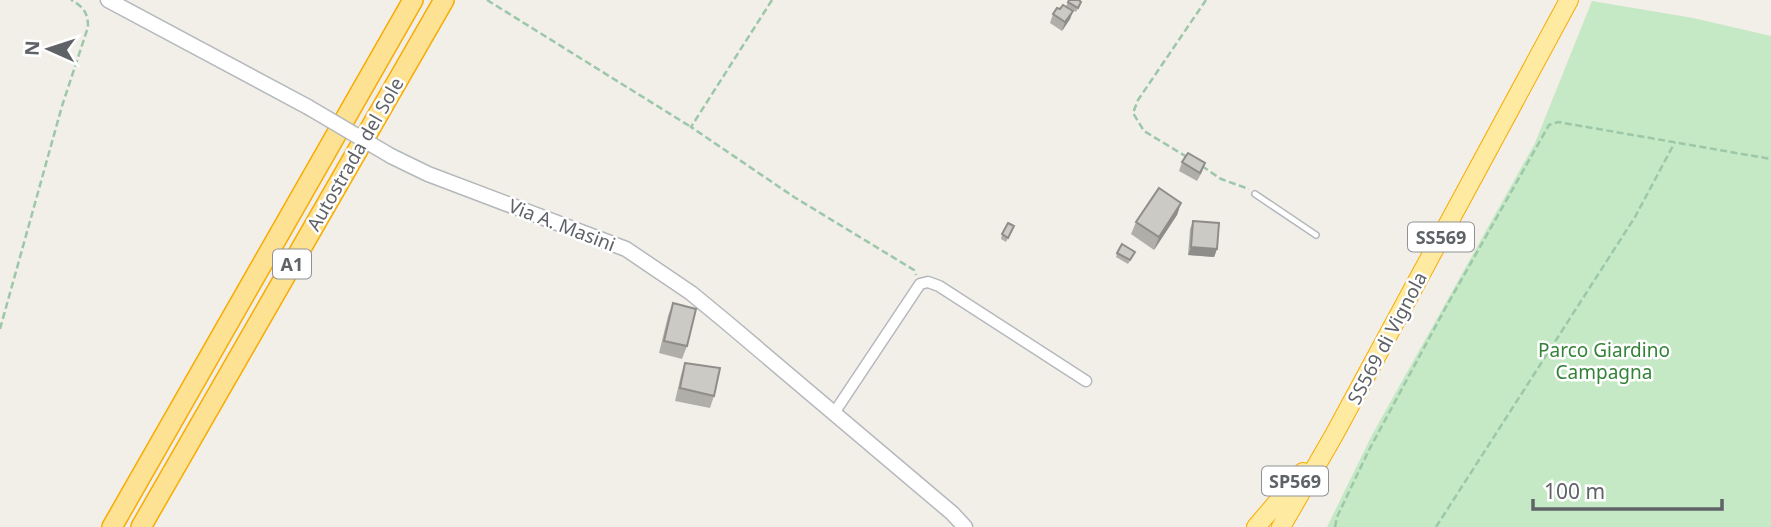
<svg xmlns="http://www.w3.org/2000/svg" width="1771" height="527" font-family="'Noto Sans',sans-serif">
<style>
.green{fill:#c5e8c5}
.lines{fill:none;stroke-linecap:round;stroke-linejoin:round}
.service-casing{stroke:#b5b8bc;stroke-width:8}
.minor-casing{stroke:#b5b8bc;stroke-width:13}
.tertiary-casing{stroke:#b5b8bc;stroke-width:17}
.trunk-casing{stroke:#f9ab00;stroke-width:20}
.motorway-casing{stroke:#f9ab00;stroke-width:22}
.path{stroke:#9cc7a9;stroke-width:2.5;stroke-dasharray:7 3.5;stroke-linecap:butt}
.service{stroke:#fff;stroke-width:5}
.minor{stroke:#fff;stroke-width:10}
.tertiary{stroke:#fff;stroke-width:14}
.trunk{stroke:#feeaa1;stroke-width:18}
.motorway{stroke:#fde293;stroke-width:19}
.tertiary-bridge-casing{stroke:#b5b8bc;stroke-width:17;stroke-linecap:butt}
.tertiary-bridge{stroke:#fff;stroke-width:14}
.wall{fill:#afaea9}
.shaded-wall{fill:#8f8d8a}
.building{fill:#cccac5;stroke:#8f8d8a;stroke-width:2}
.labels{text-anchor:middle;dominant-baseline:central;stroke-width:5;stroke-linejoin:round;paint-order:stroke}
.shield{fill:#fff;stroke:#8f9295;stroke-width:2}
.shield-label{font-size:18px;font-weight:bold;fill:#5f6368}
.street-label{font-size:19px;fill:#5f6368;stroke:#fff}
.park-label{font-size:19px;fill:#348238;stroke:#fff}
</style>
<rect width="100%" height="100%" fill="#f1efe8"/>
<path class="green" d="M1592 1 1693 18 1771 36V527H1327L1372 435 1535 143Z"/>
<g class="lines">
<g class="service-casing">
<path id="service" d="M1255 194 1316 235"/>
</g>
<g class="minor-casing">
<path id="minor" d="M834 413 920 284 928 282 939 286 1086 381"/>
</g>
<g class="tertiary-casing">
<path id="tertiary" d="M108 0 308 107
M391 156 428 174 626 249 691 293 725 321 952 513 965 527"/>
</g>
<g class="trunk-casing">
<path id="trunk" d="M1256 527 1303 472
M1281 527 1334 435 1569 0"/>
</g>
<g class="motorway-casing">
<path id="motorway" d="M112 527 413 0
M141 527 444 0"/>
</g>
<path class="path" d="M487 0 691 127
M772 0 691 127 794 197 914 270 916 275
M1187 157 1144 131 1133 113 1138 100 1206 0
M1202 166 1221 179 1249 189
M0 329 62 106 88 27C88 13 84 7 71 0
M1335 527 1337 517 1369 450 1446 307 1549 125 1558 122 1771 159
M1436 527 1635 217 1675 142"/>
<use href="#service" class="service"/>
<use href="#minor" class="minor"/>
<use href="#tertiary" class="tertiary"/>
<use href="#trunk" class="trunk"/>
<use href="#motorway" class="motorway"/>
<g class="tertiary-bridge-casing">
<path id="tertiary-bridge" d="M308 107 391 156"/>
</g>
<use href="#tertiary-bridge" class="tertiary-bridge"/>
</g>
<path class="wall" d="M1069 0 1081 2 1076 12 1066 6Z
M1060 9 1073 11 1070 19 1062 31 1050 23 1053 14Z
M1182 162 1205 163 1202 172 1197 181 1179 171Z
M1181 203 1177 215 1154 250 1131 234 1136 222Z
M1193 221 1217 249 1214 257 1188 255 1190 229Z
M1014 226 1006 242 1001 239 1002 234Z
M1117 253 1133 256 1128 264 1116 257Z
M673 303 687 346 682 359 659 353 668 316Z
M685 363 714 396 710 408 675 401 681 375Z"/>
<path class="shaded-wall" d="M1073 11 1070 19 1062 31 1065 22Z
M1181 203 1177 215 1154 250 1159 237Z
M1191 247 1217 249 1214 257 1188 255Z"/>
<path class="building" d="M1069 0H1079L1081 2 1078 8 1068 2Z
M1063 5 1073 11 1065 22 1053 14 1057 8 1060 9Z
M1188 153 1205 163 1200 173 1182 162Z
M1159 188 1181 203 1159 237 1136 222Z
M1193 221 1219 223 1217 249 1191 247Z
M1008 223 1014 226 1008 238 1002 234Z
M1122 244 1135 252 1130 260 1117 253Z
M673 303 696 309 687 346 664 341Z
M685 363 720 368 714 396 680 388Z"/>
<g class="labels">
<g class="shield">
<rect x="1408" y="222.5" width="66" height="29" rx="5"/>
<rect x="273" y="249.5" width="38" height="29" rx="5"/>
<rect x="1262" y="466.5" width="66" height="29" rx="5"/>
</g>
<g class="shield-label">
<text x="1441" y="237">SS569</text>
<text x="292" y="264">A1</text>
<text x="1295" y="481">SP569</text>
</g>
<g class="street-label">
<text transform="translate(355 154) rotate(-60)">Autostrada del Sole</text>
<text transform="translate(562 225) rotate(21)">Via A. Masini</text>
<text transform="translate(1387 338) rotate(-62)">SS569 di Vignola</text>
</g>
<g class="park-label">
<text x="1604" y="350">Parco Giardino<tspan x="1604" dy="22">Campagna</tspan></text>
</g>
</g>
<g transform="translate(49 49) rotate(273)" stroke="#ffffff" stroke-width="5" paint-order="stroke">
<path d="M0-5L12 26L0 18L-12 26Z" fill="#5f6368"/>
<text y="-10" font-size="19" font-weight="bold" text-anchor="middle" fill="#5f6368">N</text>
</g>
<path d="M1533 499v10h189v-10" fill="none" stroke="#5f6368" stroke-width="3.5"/>
<text x="1544" y="499" font-size="21" fill="#5f6368" stroke="#ffffff" stroke-width="5" paint-order="stroke">100 m</text>
</svg>
